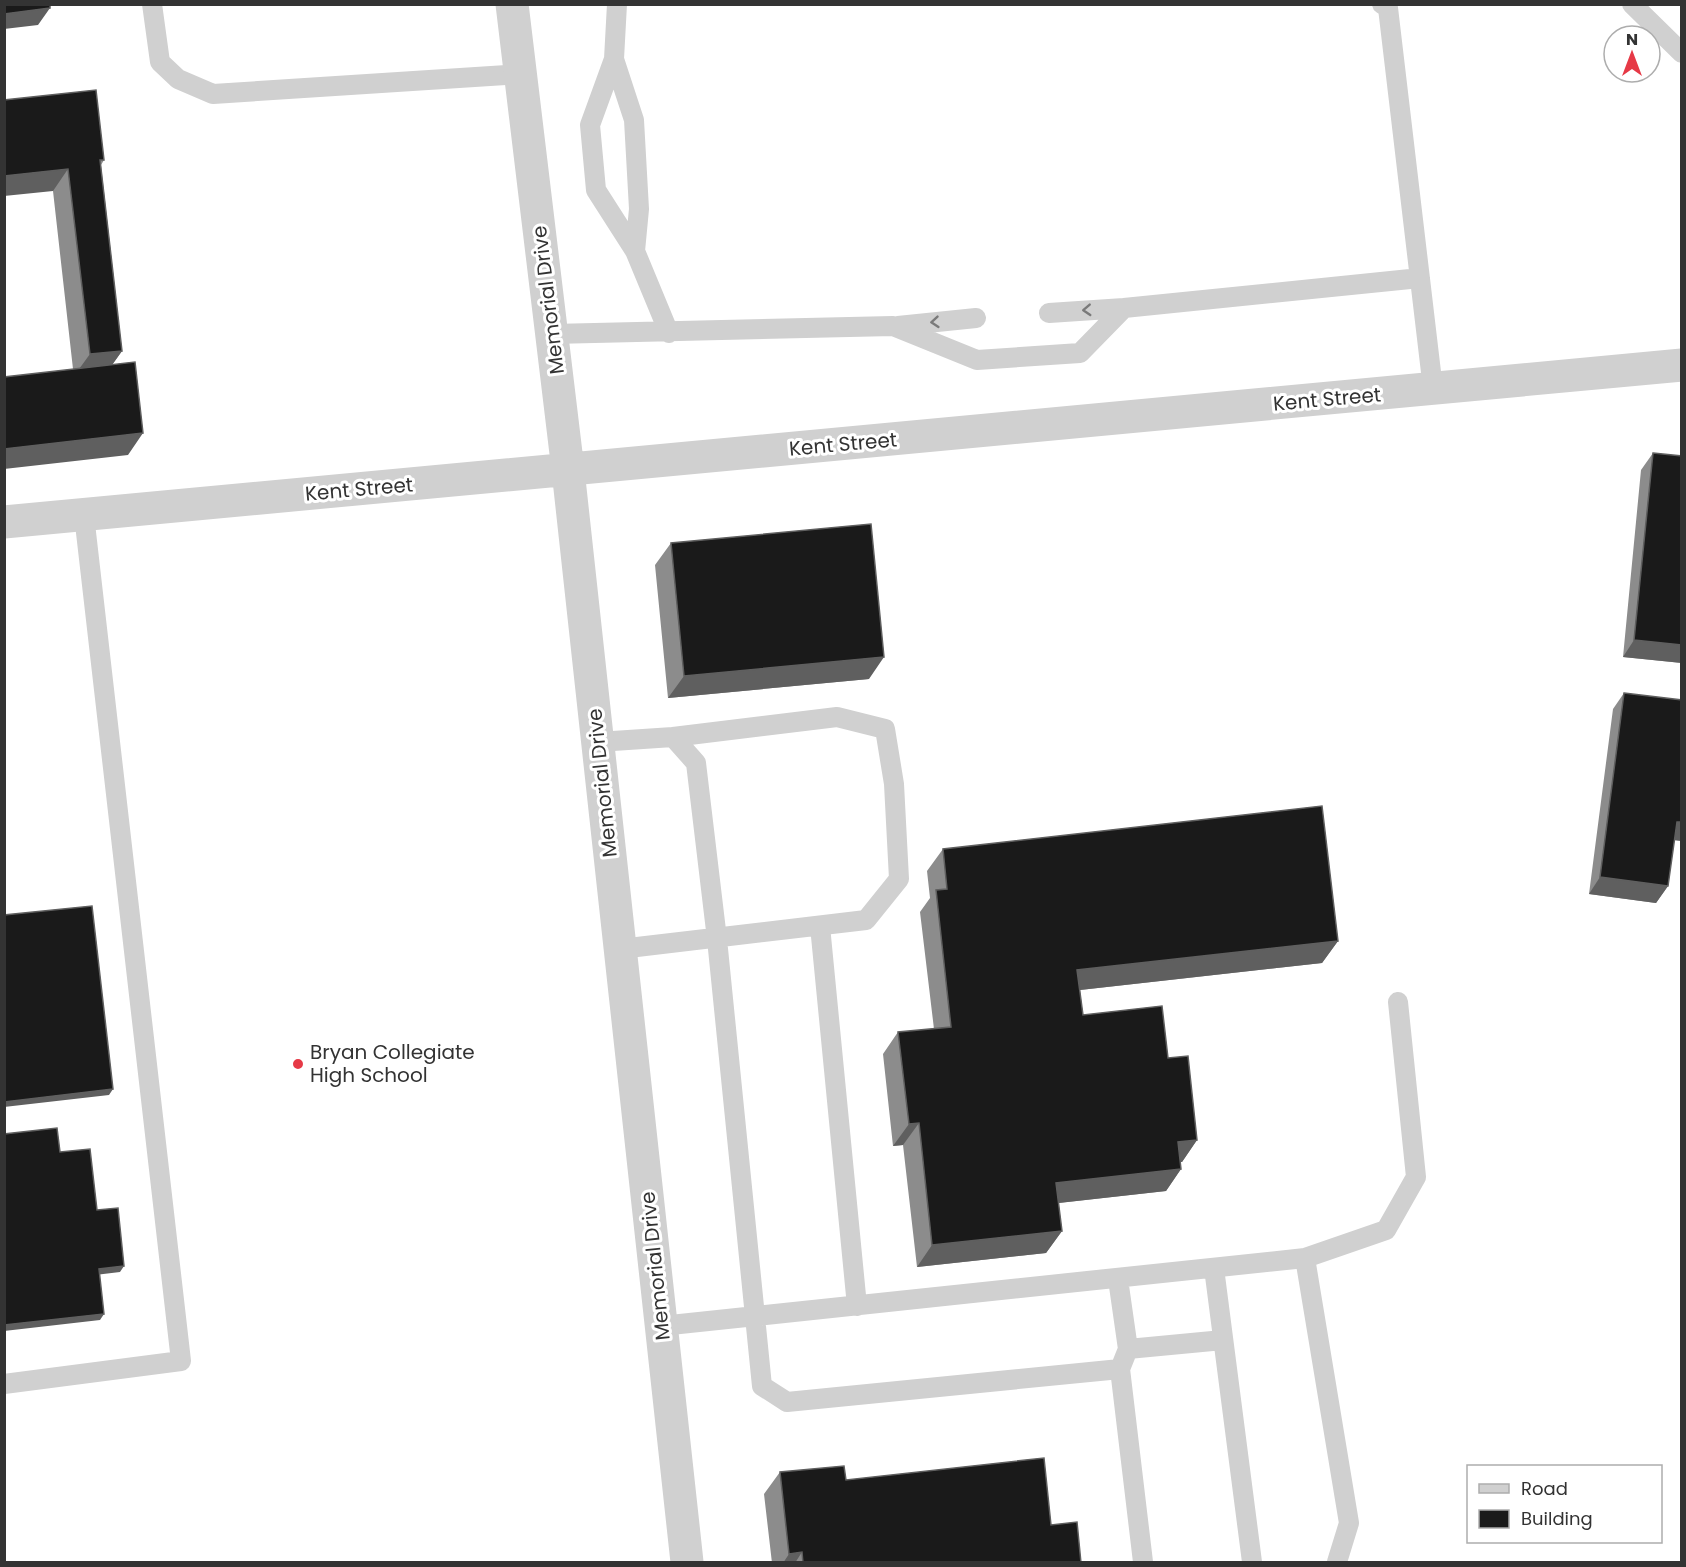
<svg xmlns="http://www.w3.org/2000/svg" width="1686" height="1567" font-family="Poppins,sans-serif">
<style>
.lines{fill:none;stroke-linecap:round;stroke-linejoin:round}
.service{stroke:#d0d0d0;stroke-width:20}
.minor{stroke:#d0d0d0;stroke-width:33}
.wall{fill:#8c8c8c}
.shaded-wall{fill:#5f5f5f}
.building{fill:#1a1a1a;stroke:#5f5f5f;stroke-width:1.5}
.oneway{stroke:#7a7a7a}
.poi-dot{fill:#e63946;stroke:#fff;stroke-width:2}
.labels{text-anchor:middle;dominant-baseline:central;stroke-width:6;stroke-linejoin:round;paint-order:stroke}
.street-label{font-size:20px;fill:#333;stroke:#fff}
.poi-label{font-size:20px;fill:#333;stroke:#fff;text-anchor:start}
</style>
<rect width="100%" height="100%" fill="#fff"/>
<g class="lines">
<path class="service" d="M152 4 160 62 178 79 213 94 520 74
M617 4 614 59 590 125 596 190 635 251 669 333
M1382 4 1388 8 1433 389
M1632 4 1682 53
M614 59 634 120 639 209 635 251
M1049 313 1124 308
M898 326 976 318
M552 334 893 326 977 360 1080 353 1124 308 1420 278
M598 742 673 737 696 763 717 939 762 1386 787 1402 1120 1369 1143 1562
M820 926 857 1306
M620 949 866 920 899 879 894 784 885 729 837 717 673 737
M1305 1258 1349 1523 1337 1562
M1214 1268 1252 1562
M1118 1279 1128 1349
M661 1326 1305 1258 1386 1230 1416 1177 1398 1002
M1120 1369 1128 1349 1223 1340
M4 1384 181 1361 84 515"/>
<path class="minor" d="M512 4 568 470 687 1562
M4 522 1682 365"/>
</g>
<path class="wall" d="M4 100 104 160 101 165 122 351 112 365 128 455 73 369 53 191Z
M1653 453 1682 456V663L1623 657 1641 470Z
M671 543 869 679 668 698 655 565Z
M1624 693 1682 841 1674 840 1668 886 1656 903 1589 894 1613 709Z
M943 849 1338 941 1322 963 1080 990 1083 1015 1168 1058 1197 1140 1182 1162H1180L1181 1169 1166 1191 1058 1203 1062 1231 1046 1253 917 1267 903 1145 893 1146 883 1054 898 1032 934 1029 920 912 930 898 927 871Z
M780 1472 1051 1525 1081 1563H772L764 1494Z"/>
<path class="shaded-wall" d="M50 8 38 25 4 29V14Z
M68 169 53 191 4 196V176Z
M122 351 107 372 74 376 90 354Z
M143 433 128 455 4 469V449Z
M1634 640 1682 645V663L1623 657Z
M884 657 869 679 668 698 684 676Z
M1677 822H1682V841L1665 839Z
M1600 877 1668 886 1656 903 1589 894Z
M1338 941 1322 963 1062 992 1077 970Z
M113 1089 109 1095 4 1107V1102Z
M919 1123 903 1145 893 1146 909 1124Z
M1197 1140 1182 1162 1163 1163 1178 1142Z
M1181 1169 1166 1191 1041 1205 1056 1183Z
M1062 1231 1046 1253 917 1267 932 1245Z
M124 1266 120 1272 95 1275 99 1269Z
M104 1314 100 1320 4 1331V1325Z
M802 1552 795 1563H783L789 1554Z"/>
<path class="building" d="M4 4H50V8L4 14Z
M96 90 104 160H100L122 351 90 354 68 169 4 176V100Z
M135 362 143 433 4 449V377Z
M1653 453 1682 456V645L1634 640Z
M871 524 884 657 684 676 671 543Z
M1624 693 1682 700V822H1677L1668 886 1600 877Z
M1322 806 1338 941 1077 970 1083 1015 1162 1006 1168 1058 1188 1056 1197 1140 1178 1142 1181 1169 1056 1183 1062 1231 932 1245 919 1123 909 1124 898 1032 951 1027 936 890 947 889 943 849Z
M92 906 113 1089 4 1102V915Z
M57 1128 60 1152 90 1149 97 1210 118 1208 124 1266 99 1269 104 1314 4 1325V1134Z
M1044 1458 1051 1525 1077 1522 1081 1563H803L802 1552 789 1554 780 1472 844 1466 846 1480Z"/>
<defs><path id="oneway-chevron" d="M-2-3.5L2.5 0L-2 3.5" fill="none" stroke-width="1.6" stroke-linecap="round" stroke-linejoin="round" transform="scale(1.5)"/></defs>
<g class="oneway">
<use href="#oneway-chevron" transform="translate(1087 310) rotate(177)"/>
<use href="#oneway-chevron" transform="translate(935 322) rotate(175)"/>
</g>
<circle class="poi-dot" cx="298" cy="1064" r="6"/>
<g class="labels">
<g class="street-label">
<text transform="translate(548 300) rotate(-97)">Memorial Drive</text>
<text transform="translate(1327 399) rotate(-5)">Kent Street</text>
<text transform="translate(843 444) rotate(-5)">Kent Street</text>
<text transform="translate(359 489) rotate(-5)">Kent Street</text>
<text transform="translate(602 783) rotate(-96)">Memorial Drive</text>
<text transform="translate(655 1266) rotate(-96)">Memorial Drive</text>
</g>
<g class="poi-label">
<text x="310" y="1052">Bryan Collegiate<tspan x="310" dy="23">High School</tspan></text>
</g>
</g>
<rect width="1686" height="1567" fill="none" stroke="#333333" stroke-width="12"/>
<rect x="1467" y="1465" width="195" height="78" fill="#ffffff" stroke="#adadad" stroke-width="1.5"/>
<rect x="1479" y="1484" width="30" height="9" fill="#d0d0d0" stroke="#adadad" stroke-width="1.5"/>
<text x="1521" y="1495" font-size="18" fill="#333333">Road</text>
<rect x="1479" y="1510" width="30" height="18" fill="#1a1a1a" stroke="#adadad" stroke-width="1.5"/>
<text x="1521" y="1525" font-size="18" fill="#333333">Building</text>
<g transform="translate(1632 54)"><circle r="28" fill="#ffffff" stroke="#adadad" stroke-width="1.5"/>
<path d="M0-4.5L10 22L0 15L-10 22Z" fill="#e63946"/>
<text y="-9" font-size="16" font-weight="bold" text-anchor="middle" fill="#333333">N</text>
</g>
</svg>
